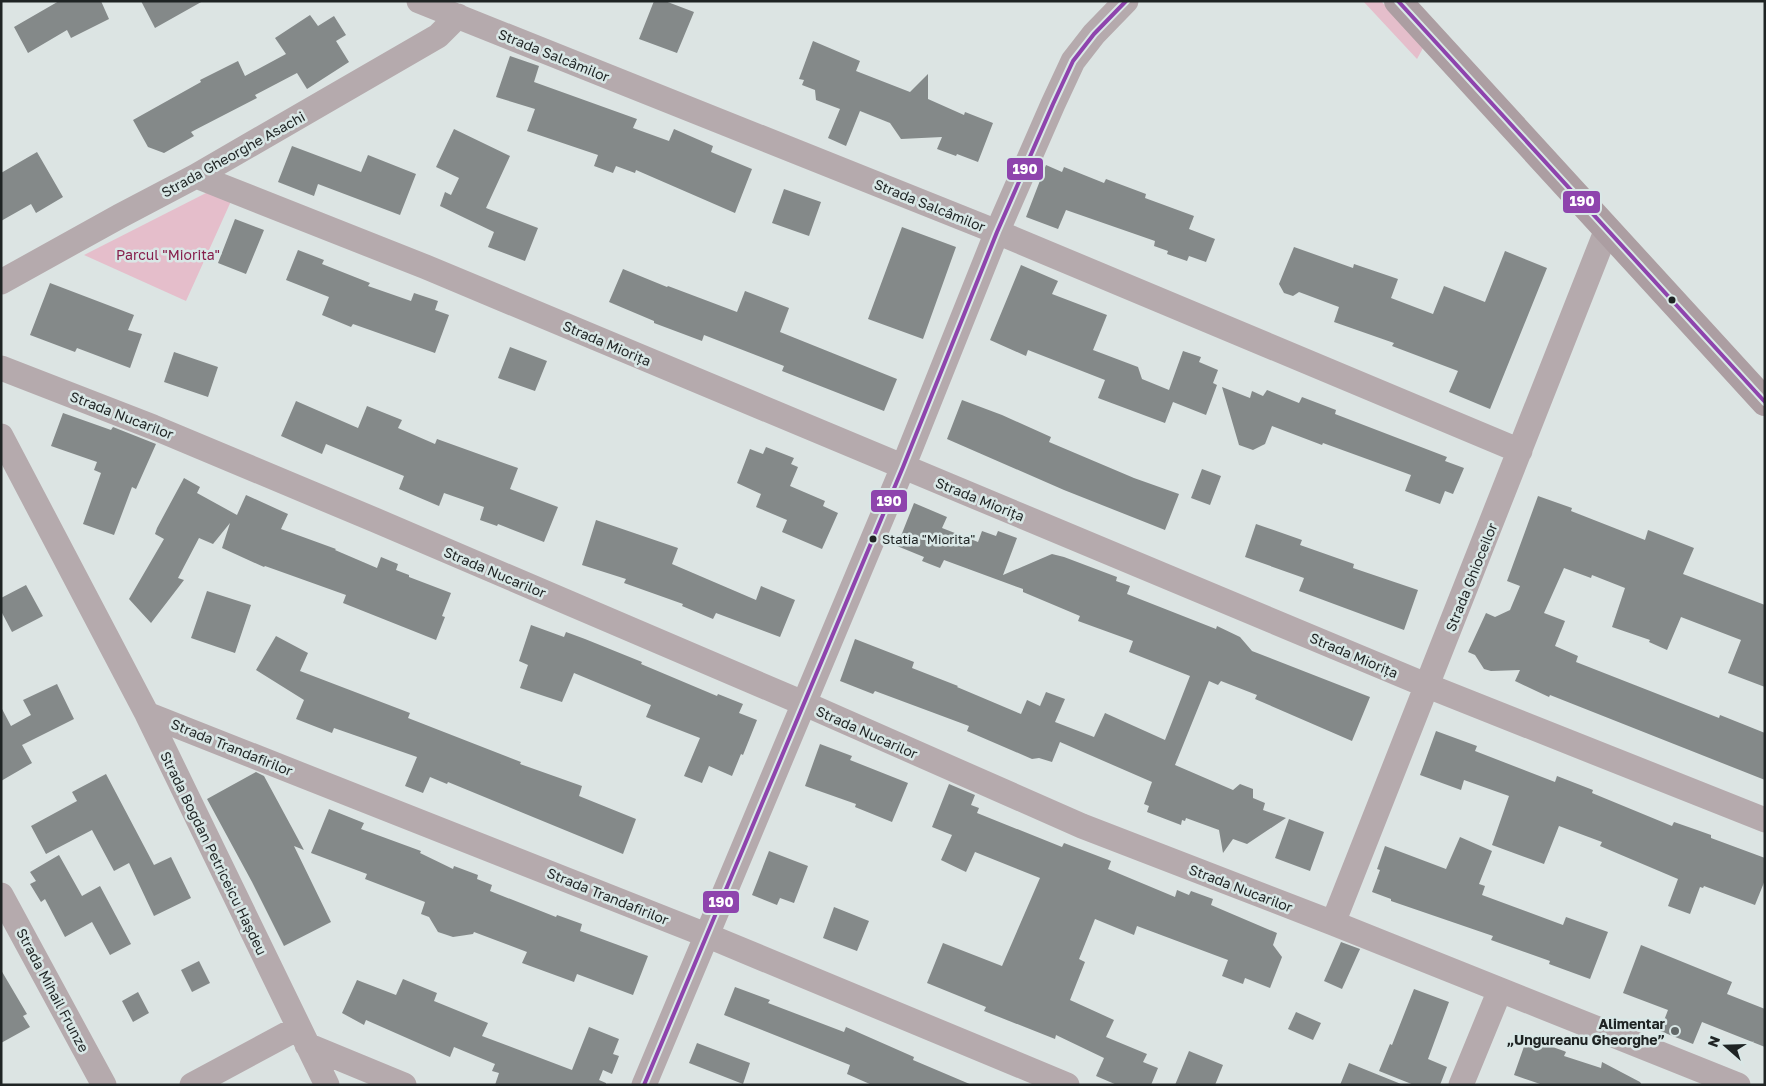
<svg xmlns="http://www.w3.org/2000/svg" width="1766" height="1086" font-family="'Golos Text',sans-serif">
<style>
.green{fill:#e5becb}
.building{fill:#848989}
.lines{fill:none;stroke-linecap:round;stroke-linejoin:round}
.street{stroke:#b5aaad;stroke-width:25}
.secondary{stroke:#ac9ea2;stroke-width:28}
.bus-1-casing{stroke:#d9e7e6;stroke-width:8}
.bus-1{stroke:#8e44ad;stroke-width:4}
.bus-dot{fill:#1f2424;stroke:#d9e7e6;stroke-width:2}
.poi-dot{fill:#616767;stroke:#d9e7e6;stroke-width:2}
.labels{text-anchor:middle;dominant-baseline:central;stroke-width:5;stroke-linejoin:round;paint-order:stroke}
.bus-label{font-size:13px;fill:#1f2424;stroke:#d9e7e6;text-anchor:start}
.street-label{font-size:14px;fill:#1f2424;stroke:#d9e7e6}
.park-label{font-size:14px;fill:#871f4c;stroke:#d9e7e6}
.poi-label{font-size:14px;font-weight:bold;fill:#1f2424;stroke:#d9e7e6;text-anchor:end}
.line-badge{stroke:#d9e7e6;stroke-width:2}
.badge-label{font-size:14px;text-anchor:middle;font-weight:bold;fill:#fff}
</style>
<rect width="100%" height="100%" fill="#dce4e3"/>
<path class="green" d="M1363 1H1381L1423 48 1417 59Z
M210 191 232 199 186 301 84 255Z"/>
<path class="building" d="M59 1H101L109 19 71 38 67 30 28 53 14 27Z
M141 1H203L155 28Z
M654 1H665L694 12 677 53 639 39Z
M310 15 318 26 334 16 346 35 336 41 349 62 307 89 297 73 255 95 257 98 191 132 194 136 164 153 148 147 133 120 201 82 200 80 238 61 245 76 286 54 275 38Z
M813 41 860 61 856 71 910 92 928 74V99L964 115 965 112 993 123 978 162 957 154 956 156 937 149 942 137 901 139 890 123 860 111 846 146 828 138 840 109 816 100 815 90 802 85 804 80 799 79Z
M510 56 539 66 534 82 637 119 633 128 669 141 674 129 713 146 711 152 752 169 735 213 636 170 635 173 616 166 613 173 594 166 598 155 527 131 535 109 496 97Z
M454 129 510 156 486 208 538 228 525 261 488 247 494 232 440 206 445 192 451 195 459 178 436 167Z
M292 146 361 172 368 155 416 174 400 215 318 184 314 196 278 182Z
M37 152 63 197 36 213 31 204 1 221V173Z
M1046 165 1062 172 1064 167 1104 183 1106 179 1146 194 1145 198 1194 216 1189 229 1215 239 1206 262 1189 256 1187 261 1167 254 1168 251 1154 246 1155 241 1066 210 1058 229 1026 217Z
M784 189 821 202 809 236 772 223Z
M235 219 264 230 246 274 218 263Z
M902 227 956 247 923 339 868 319Z
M1294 247 1353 268 1354 264 1398 279 1391 298 1433 314 1444 286 1485 302 1505 251 1547 268 1490 409 1449 392 1458 371 1392 346 1394 343 1334 322 1339 307 1299 292 1293 296 1284 293 1279 284Z
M298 250 324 260 322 264 370 283 368 286 411 301 414 293 438 301 435 310 449 315 435 353 353 324 351 327 322 315 329 297 286 280Z
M1021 265 1058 281 1052 294 1107 315 1093 350 1138 367 1142 379 1169 390 1183 351 1201 357 1199 362 1218 370 1213 383 1217 385 1206 415 1173 402 1165 423 1098 398 1105 380 1028 350 1026 356 990 340Z
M623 269 667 287 668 286 737 312 745 291 789 308 780 332 897 379 884 411 782 371 784 366 704 335 702 341 654 323V321L609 302Z
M50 283 134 315 128 330 142 334 130 368 77 348 75 352 30 335Z
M510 347 547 361 535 391 498 378Z
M174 352 218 367 208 397 164 382Z
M1222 387 1250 398 1252 391 1263 396 1267 390 1299 403 1302 397 1336 410 1335 414 1447 457 1445 461 1464 468 1453 494 1445 491 1440 504 1405 491 1411 475 1323 443 1322 445 1272 426 1265 444 1253 450 1239 445Z
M962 400 1002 415 1051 437 1049 442 1134 478 1179 494 1165 530 1064 490 947 439Z
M296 401 358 428 367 406 402 420 398 428 435 444 437 439 518 468 510 489 558 507 544 542 498 524 497 526 480 520 484 507 444 493 439 506 399 489 404 476 326 444 322 454 281 436Z
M63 413 111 430 113 427 156 444 136 489 132 487 114 535 83 524 101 473 94 470 97 462 51 446Z
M766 447 794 458 791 464 798 467 790 486 825 501 823 506 838 513 822 549 782 532 787 520 756 507 761 494 737 483 750 449 763 454Z
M1202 469 1221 476 1210 505 1191 498Z
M184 478 200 487 197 493 237 515 246 495 288 514 281 529 336 549 335 550 377 568 381 557 398 564 396 570 409 575V577L451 593 442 616 445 617 436 640 343 603 346 595 265 566 264 567 222 548 230 523 213 544 199 538 178 578 184 580 151 623 129 599 164 539 155 534 157 528Z
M1538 496 1572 508 1571 511 1645 540 1648 530 1694 548 1683 574 1765 605V687L1728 673 1741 640 1681 617 1667 650 1649 642 1650 640 1612 627 1625 588 1592 575 1591 578 1564 568 1544 613 1565 621 1555 646 1578 656 1576 662 1719 718 1720 715 1765 733V780L1550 695 1549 697 1515 681 1520 670 1491 671 1484 669 1475 655 1468 652 1486 613 1495 617 1510 610 1520 586 1507 581Z
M914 503 947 517 942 528 978 542 982 531 996 536 998 531 1017 538 1003 575 1052 554 1064 557 1117 577 1116 581 1130 586 1127 594 1216 629 1217 626 1240 637 1252 651 1370 697 1352 741 1255 699 1257 695 1221 681 1218 685 1209 681 1175 765 1233 790 1240 784 1253 789V798L1265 803 1263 810 1286 818 1247 844 1233 839 1223 853 1219 830 1186 818 1185 821 1182 820 1181 825 1147 812 1149 806 1144 804 1152 782 1060 742 1052 762 1039 758 1032 759 967 731 969 726 875 691 873 694 840 681 855 639 914 662 912 668 958 686 957 687 1021 714 1027 700 1040 706 1046 692 1065 699 1055 722 1094 737 1105 713 1165 740 1190 676 1129 652 1133 641 1078 621 1080 616 1023 592V589L944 560 940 568 922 561 924 557 897 546Z
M596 520 678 548 672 564 756 600 761 586 795 600 780 637 716 613 713 619 682 606 683 604 624 583 626 579 582 565Z
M1256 524 1302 540 1300 545 1354 564 1353 568 1418 590 1404 630 1299 591 1304 578 1245 557Z
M26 585 43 616 12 632 1 611V598Z
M207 591 251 605 235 653 191 638Z
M531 625 564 637 566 632 585 639 642 662 641 664 717 696 718 694 743 704 739 713 757 720 743 755 741 754 732 776 709 766 702 783 684 776 700 738 646 717 651 705 574 673 562 702 520 688 528 665 519 661Z
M276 636 308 653 300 671 410 713 408 718 521 762 520 764 582 786 579 796 636 819 623 854 448 782 447 784 430 777 423 793 405 786 417 757 334 728 332 733 296 719 304 700 256 670Z
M57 684 74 719 22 745 32 763 1 781V707L11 726 31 715 23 700Z
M1436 731 1477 746 1475 751 1555 782 1557 776 1593 790 1592 793 1672 826 1674 822 1697 830 1711 835V838L1765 858V880L1755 905 1704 886 1703 888 1700 887 1690 914 1668 906 1678 879 1600 846 1602 842 1559 826 1544 864 1492 845 1509 796 1464 780 1461 790 1420 775Z
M820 744 852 756 850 760 908 783 892 822 855 807 856 804 805 786Z
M256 772 264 776 304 850 294 846 331 922 284 946 252 882 207 799Z
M106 774 154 865 171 857 191 898 154 916 129 863 114 871 92 830 46 854 31 826 77 801 72 792Z
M949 784 975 795 971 805 979 808 977 813 1062 847 1064 843 1111 861 1108 869 1175 897 1177 890 1189 895 1191 891 1213 899 1211 905 1277 933 1273 945 1282 957 1270 988 1245 978 1243 984 1222 976 1228 960 1137 926 1134 935 1095 919 1079 959 1085 962 1070 1000 1114 1020 1106 1037 1147 1054 1143 1062 1158 1068 1151 1085H1117L1096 1076 1104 1058 1056 1035 1055 1039 984 1011 986 1007 927 983 943 943 1002 966 1040 878 975 852 966 872 941 860 952 835 932 827Z
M329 809 364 823 361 829 421 851 420 853 453 869 454 866 478 875 477 879 492 885 490 891 556 917 557 915 582 924 580 931 648 956 633 995 577 974 574 982 522 963 527 952 474 932 473 934 453 937 438 932 429 917 421 914 425 902 365 879 367 874 311 853Z
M1289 819 1324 832 1310 871 1275 858Z
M1460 837 1492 851 1479 884 1485 886 1482 895 1563 925 1566 917 1608 932 1590 979 1549 964 1550 961 1491 940 1493 936 1391 901V899L1372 892 1380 870 1377 869 1385 846 1446 869Z
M769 851 808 866 794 903 780 898 777 905 752 895Z
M59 855 82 896 100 886 131 944 110 955 92 922 65 937 45 899 41 902 30 884 36 881 30 872Z
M834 907 869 921 857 951 823 938Z
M1341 942 1360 949 1342 989 1324 981Z
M1641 945 1732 982 1727 994 1765 1009V1047L1702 1022 1693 1044 1660 1031 1668 1010 1623 993Z
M199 961 210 983 192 992 181 970Z
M1 970 27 1014 23 1016 30 1027 1 1043Z
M403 979 437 993 434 1001 488 1023 482 1036 572 1070 589 1027 619 1039 613 1054 619 1056 612 1074 603 1070 599 1080 606 1083V1085H495L499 1073 492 1071 495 1064 454 1047 450 1057 366 1020 364 1025 342 1013 357 980 396 995Z
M735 987 770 1000 768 1003 844 1032 846 1027 914 1057 913 1060 972 1085H872L847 1074 850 1065 724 1015Z
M1414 989 1449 1002 1428 1059 1447 1067 1440 1085H1414L1379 1071 1390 1044 1392 1045Z
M138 992 149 1013 133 1022 122 1001Z
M1296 1012 1321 1023 1313 1040 1288 1029Z
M1527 1038 1564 1051 1566 1052 1564 1056 1601 1068 1602 1062 1640 1082 1642 1085H1543L1514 1075Z
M697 1043 750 1063 743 1084 689 1063Z
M1189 1051 1223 1065 1215 1085H1175Z
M1349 1063 1401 1084V1085H1340Z"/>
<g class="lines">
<path class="street" d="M419 1 997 232 1520 451
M196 176 426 267 1428 686 1765 820
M1 282 120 216 196 176 438 36 458 16
M1 368 153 427 375 520 803 703 1082 826 1333 923 1738 1085
M1 436 147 714 327 1085
M147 714 706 935 1067 1085
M1 895 104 1085
M1333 923 1607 229
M307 1045 404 1085
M192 1085 298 1028
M644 1085 903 467 997 232 1053 104 1073 61 1094 34 1126 1
M1461 1085 1500 990"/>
<path class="secondary" d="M1398 1 1765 402"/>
<g class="bus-1-casing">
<path id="bus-1" d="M1398 1 1765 402
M644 1085 903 467 997 232 1053 104 1073 61 1094 34 1126 1"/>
</g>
<use href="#bus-1" class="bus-1"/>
</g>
<g class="bus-dot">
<circle cx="1672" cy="300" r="4.5"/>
<circle cx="873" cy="539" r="4.5"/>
</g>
<circle class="poi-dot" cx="1675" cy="1031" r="5"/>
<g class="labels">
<g class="bus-label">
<text x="882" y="539">Statia "Miorita"</text>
</g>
<g class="street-label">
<text transform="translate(554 55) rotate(22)">Strada Salcâmilor</text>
<text transform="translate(233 154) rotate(-29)">Strada Gheorghe Asachi</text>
<text transform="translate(930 205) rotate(22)">Strada Salcâmilor</text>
<text transform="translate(607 343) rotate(23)">Strada Miorița</text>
<text transform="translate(122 415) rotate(21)">Strada Nucarilor</text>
<text transform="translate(980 499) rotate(22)">Strada Miorița</text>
<text transform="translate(495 572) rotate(23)">Strada Nucarilor</text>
<text transform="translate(1471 577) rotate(-68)">Strada Ghioceilor</text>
<text transform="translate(1354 655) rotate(23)">Strada Miorița</text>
<text transform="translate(867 732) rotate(24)">Strada Nucarilor</text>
<text transform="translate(232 747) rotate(22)">Strada Trandafirilor</text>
<text transform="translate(214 853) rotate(64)">Strada Bogdan Petriceicu Hașdeu</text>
<text transform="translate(1241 888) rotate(21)">Strada Nucarilor</text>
<text transform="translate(608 896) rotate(22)">Strada Trandafirilor</text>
<text transform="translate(53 990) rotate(62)">Strada Mihail Frunze</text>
</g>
<g class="park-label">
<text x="168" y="254">Parcul "Miorita"</text>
</g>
<g class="poi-label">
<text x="1665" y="1023">Alimentar<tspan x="1665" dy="16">„Ungureanu Gheorghe”</tspan></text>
</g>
</g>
<g class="line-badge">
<rect x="1006" y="157" width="38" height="24" rx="5" fill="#8e44ad"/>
<rect x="1562" y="190" width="39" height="24" rx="5" fill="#8e44ad"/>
<rect x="870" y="489" width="38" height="24" rx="5" fill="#8e44ad"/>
<rect x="702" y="890" width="38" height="24" rx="5" fill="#8e44ad"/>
</g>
<g class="badge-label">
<text x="1025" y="174">190</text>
<text x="1582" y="206">190</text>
<text x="889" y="506">190</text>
<text x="721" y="907">190</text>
</g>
<rect width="1766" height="1086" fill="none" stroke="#1f2424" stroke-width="5"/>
<g transform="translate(1726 1046) rotate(290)" stroke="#d9e7e6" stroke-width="4" paint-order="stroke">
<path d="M0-4L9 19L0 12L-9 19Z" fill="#1f2424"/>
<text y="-8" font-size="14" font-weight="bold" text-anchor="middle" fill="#1f2424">N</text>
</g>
</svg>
